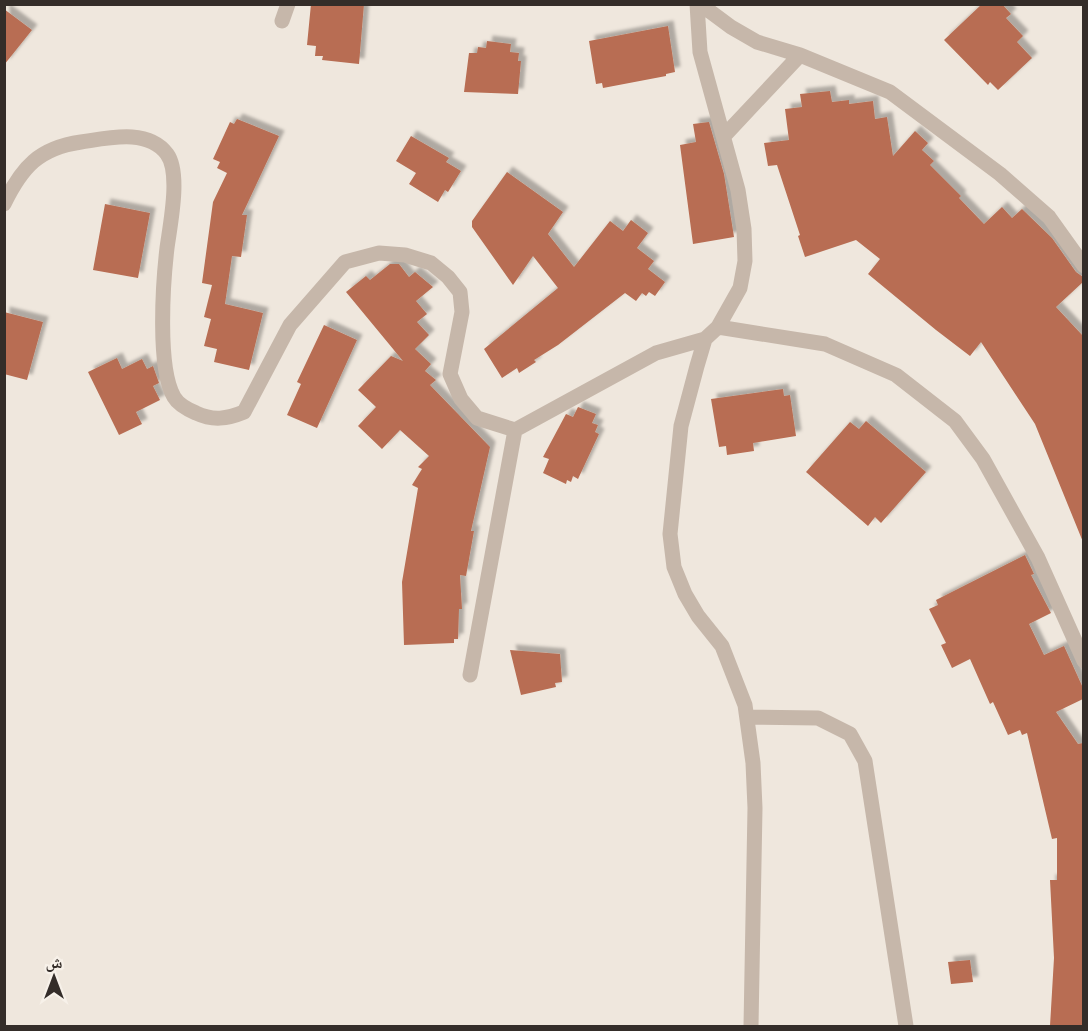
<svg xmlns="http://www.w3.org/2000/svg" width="1088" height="1031" font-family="Commissioner,'Noto Naskh Arabic',sans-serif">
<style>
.building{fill:#b86d52;filter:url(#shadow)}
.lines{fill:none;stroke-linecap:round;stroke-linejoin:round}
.minor{stroke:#c6b7aa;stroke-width:15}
</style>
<defs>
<filter id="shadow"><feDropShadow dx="5.5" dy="-5.5" stdDeviation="1.5" flood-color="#0004"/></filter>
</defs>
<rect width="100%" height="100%" fill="#efe7dd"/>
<path class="building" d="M311 4H364L359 64 322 60 323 56H315L316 46 307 45Z
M982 4H1002L1011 14 1006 18 1023 36 1017 42 1032 58 998 90 990 82 988 85 944 40Z
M4 9 32 30 4 65Z
M668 26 675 72 666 74V76L603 88 602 83 596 84 589 41Z
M487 41 511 44 510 52 519 53 518 61H521L518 94 464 92 469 53H477L478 47 486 48Z
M830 91 832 102 849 100V104L873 101 875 119 887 117 893 156 915 131 928 143 922 150 934 161 930 165 961 196 959 198 984 224 1002 207 1012 218 1022 209 1052 238 1076 272 1083 277V282L1056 307 1083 336V542L1035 424 981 342 970 356 936 330 868 274 880 259 856 240 805 257 798 236 800 235 777 165 768 166 764 143 789 140 785 109 802 107 800 94Z
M237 119 279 136 242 215H247L241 257 232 256 225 304 263 313 249 370 214 362 217 349 204 346 211 319 204 317 212 285 202 283 213 202 227 173 217 168 220 162 213 159 230 122 234 124Z
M709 122 724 174 734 237 693 244 680 145 696 142 693 124Z
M411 136 449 158 446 162 461 171 448 192 445 190 438 202 409 184 416 173 396 161Z
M507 172 563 212 548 234 574 267 610 221 623 231 631 220 648 233 637 248 654 261 648 269 665 282 655 296 649 292 646 296 642 293 636 301 625 293 558 345 534 360 536 362 519 373 517 368 502 378 484 349 558 288 533 256 513 285 472 227V221Z
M105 204 150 213 138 278 93 270Z
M390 264H399L409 277 415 272 433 287 416 301 427 314 417 322 429 335 415 349 431 364 425 371 436 380 430 385 490 447 471 531H474L466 576 460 575 462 609H459L458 639H454V643L404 645 402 582 418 488 412 485 422 469 418 467 429 456 400 430 382 449 358 426 376 407 358 390 391 356 403 361 346 292 366 276 370 280Z
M4 312 43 322 27 380 4 374Z
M324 325 357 340 317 428 287 415 301 384 297 382Z
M117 358 122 369 142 359 147 369 153 366 159 383 153 386 160 400 136 412 142 424 119 435 88 372Z
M783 389 784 396 790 395 796 436 753 443 754 451 727 455 726 446 719 447 711 399Z
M578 407 596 414 592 423 598 425 595 432 599 434 578 479 573 476 571 482 567 480 566 484 543 473 549 459 543 457 566 414 573 417Z
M866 421 926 472 881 523 875 517 868 526 806 472 850 422 859 429Z
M1025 555 1034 574 1031 575 1051 613 1029 624 1044 655 1064 646 1083 688V699L1056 712 1078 744 1083 743V1026H1050L1054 958 1050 880H1057V838L1052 839 1027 733 1022 735 1020 730 1008 735 993 702 990 704 970 659 952 668 941 645 946 643 929 609 938 605 936 600Z
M510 650 560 654 562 682 555 683 556 687 521 695Z
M970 960 973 982 951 984 948 962Z"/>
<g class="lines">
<path class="minor" d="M697 4 700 52 738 190 744 229 745 261 740 288 718 327 705 339 697 366 681 426 670 534 674 567 685 594 698 616 722 646 745 705 753 763 755 808 751 1026
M700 4 731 27 757 42 800 55 890 92 1000 174 1049 217 1084 266
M282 21 288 4
M724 136 800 55
M4 204C22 167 39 148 81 142 108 138 148 128 167 154 181 173 170 225 167 248 163 282 157 368 174 397 178 404 189 410 196 413 213 421 227 419 244 412L290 325 345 262 379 253 405 255 431 263 448 277 460 292 462 312 450 374 461 399 477 418 515 430 656 353 705 339
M718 327 825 344 896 375 955 421 983 459 1038 558 1084 661
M470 675 515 430
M747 717 818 718 850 734 865 761 906 1026"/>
</g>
<rect width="1088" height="1031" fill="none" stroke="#342d29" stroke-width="12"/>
<g transform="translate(54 977)" stroke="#f7f1e9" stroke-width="4.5" paint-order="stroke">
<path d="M0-4.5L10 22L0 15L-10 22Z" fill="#342d29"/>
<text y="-9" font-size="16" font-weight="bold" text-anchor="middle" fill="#342d29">ش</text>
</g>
</svg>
